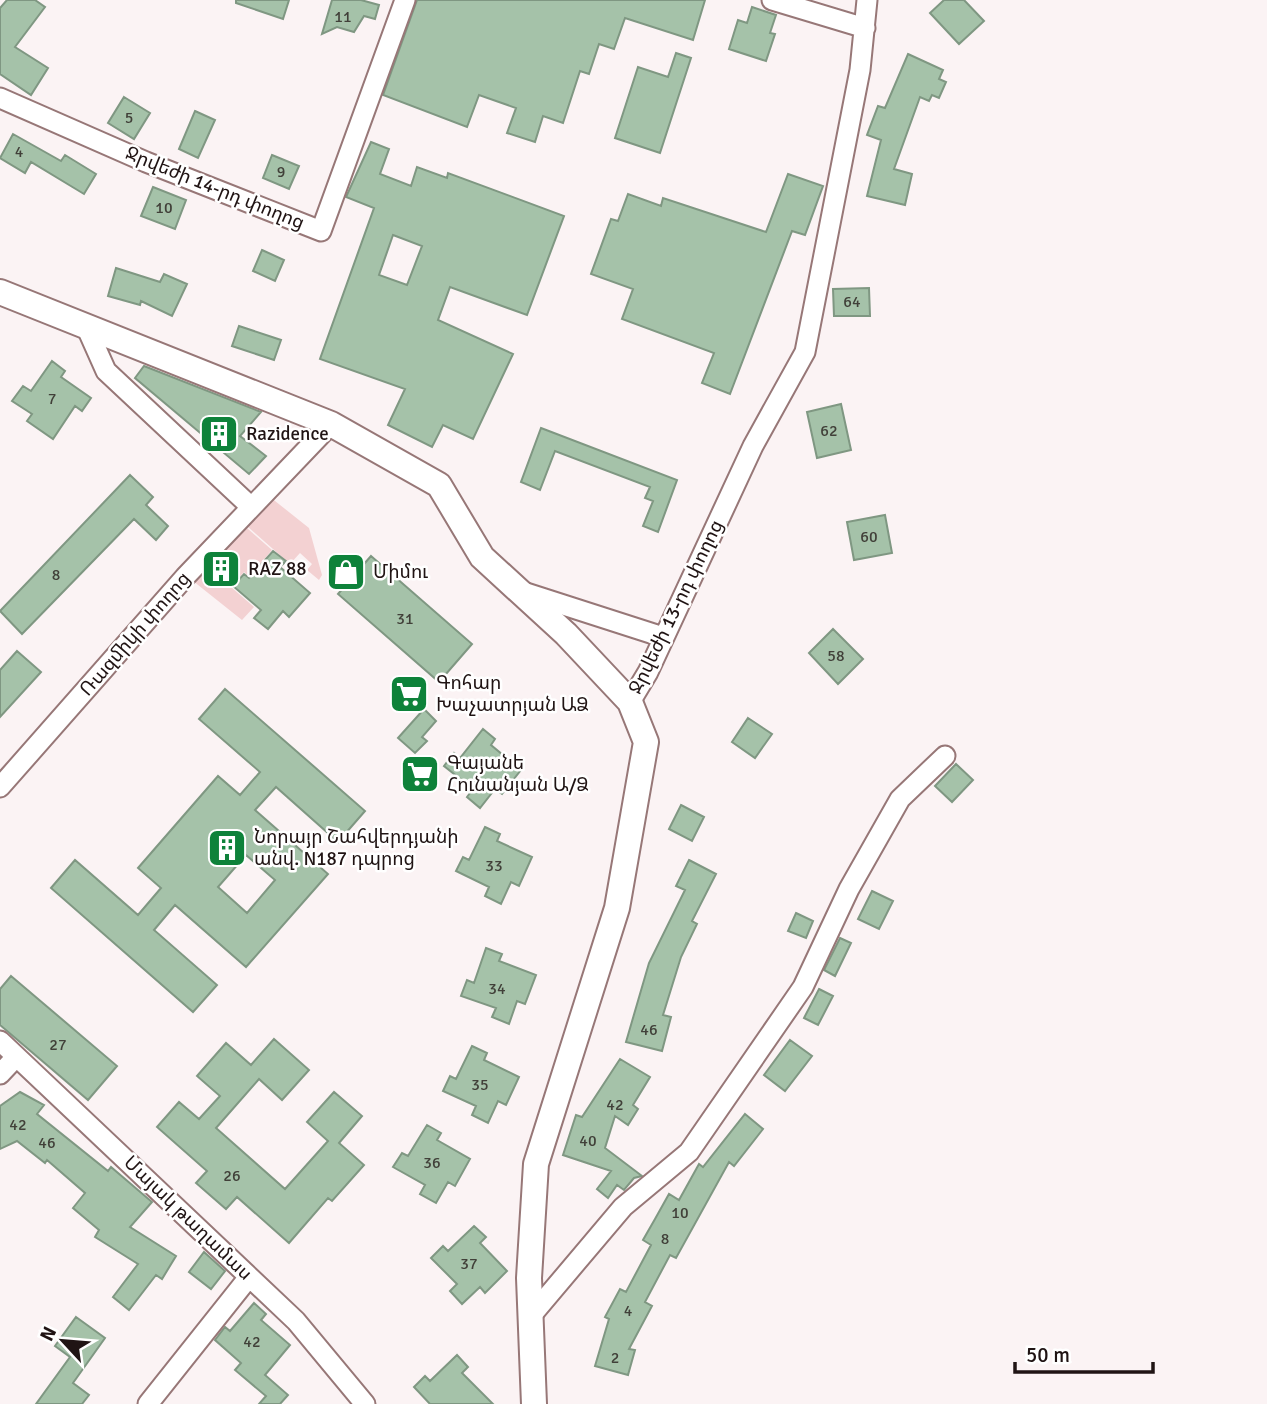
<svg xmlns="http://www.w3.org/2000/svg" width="1267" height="1404" font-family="Signika,'Noto Sans Armenian',sans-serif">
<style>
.green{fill:#f3d1d2}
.building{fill:#a5c2a9;stroke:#7f9782;stroke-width:2;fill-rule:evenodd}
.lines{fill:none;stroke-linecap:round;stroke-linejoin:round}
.minor-casing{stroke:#977777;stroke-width:23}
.tertiary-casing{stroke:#977777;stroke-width:28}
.minor{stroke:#fff;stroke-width:19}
.tertiary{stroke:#fff;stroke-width:24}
.labels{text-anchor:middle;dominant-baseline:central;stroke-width:5;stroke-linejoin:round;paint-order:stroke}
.number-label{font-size:16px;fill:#414039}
.street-label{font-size:19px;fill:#201414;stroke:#fff}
.poi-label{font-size:19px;fill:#201414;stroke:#fff;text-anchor:start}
</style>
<rect width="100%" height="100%" fill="#fbf3f4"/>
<path class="green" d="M265 493 309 528 322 575 319 580 307 570 312 564 300 553 290 564 240 520Z
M239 521 272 550 249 577 244 572 231 587 254 607 242 620 188 577Z"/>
<path class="building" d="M7 0H35L45 7 15 47 48 68 31 95 0 74V8Z
M236 0H289L283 19 236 3Z
M332 0H361L379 5 375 19 364 16 354 32 337 27 322 34Z
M417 0H705L693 40 625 18 614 49 599 44 589 74 580 71 563 123 543 116 535 142 507 133 516 108 479 95 467 127 383 95Z
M944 0H964L984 21 959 44 930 13Z
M752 7 776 15 770 33 775 34 766 61 729 49 738 20 747 23Z
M676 53 691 58 660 153 615 138 638 67 668 77Z
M908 54 943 70 939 79 946 82 939 98 932 95 929 101 920 97 894 169 912 174 905 205 867 196 881 140 867 135 878 106 885 108Z
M124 97 150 113 134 139 108 123Z
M195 111 215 120 198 158 179 149Z
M13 134 61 161 65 155 96 174 84 194 31 162 25 173 0 158Z
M371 142 389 149 380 174 411 186 417 167 447 178 448 173 564 216 527 315 450 287 438 320 513 354 473 439 443 425 432 447 388 425 405 389 320 359 374 208 346 197ZM393 235 422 246 407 285 379 275Z
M272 155 299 166 289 189 263 178Z
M788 174 823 186 805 235 792 231 730 394 702 383 714 353 622 319 633 289 591 274 611 219 618 221 628 194 661 206 663 198 766 232Z
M153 187 186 200 175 229 141 216Z
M262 250 284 260 275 281 253 271Z
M116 268 160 282 164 274 187 284 172 316 141 301 140 305 108 296Z
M869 288 870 316H834L833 289Z
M239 326 281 340 274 360 232 346Z
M52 361 65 371 61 377 91 398 82 411 75 406 53 439 27 421 32 414 12 401 23 386 31 391Z
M144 366 261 412 240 436 266 456 249 474 135 378Z
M841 404 851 450 817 458 807 412Z
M541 428 677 480 658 532 643 526 653 501 645 498 650 487 555 451 540 490 521 482Z
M130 475 153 497 146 505 168 526 156 540 134 519 22 634 0 611Z
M885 515 892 553 854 560 847 522Z
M273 551 286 561 280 567 310 593 289 617 283 611 268 629 254 618 261 610 233 586 244 574 249 578Z
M371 556 472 644 439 682 338 594Z
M833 629 863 659 838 684 809 653Z
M17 651 41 672 0 717V670Z
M225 689 365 811 338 842 276 787 255 810 328 874 246 967 175 905 154 930 217 985 193 1012 51 888 75 860 138 915 161 888 138 868 218 776 240 795 260 772 199 719ZM246 855 275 880 247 913 218 887Z
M424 709 436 721 422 737 427 741 415 753 398 738Z
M748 718 772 734 755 758 732 742Z
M483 729 495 739 491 745 521 770 502 794 495 789 480 808 467 797 473 789 444 766 454 753 460 758Z
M956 764 973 780 952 802 935 786Z
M681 805 704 817 692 841 669 829Z
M485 827 500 834 497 841 532 857 519 886 511 882 501 904 485 896 489 887 456 871 463 857 469 860Z
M689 860 716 874 692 921 697 924 681 957 663 1015 671 1017 662 1051 626 1042 649 963 685 890 676 886Z
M872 891 893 901 879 929 858 919Z
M796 913 813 921 806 938 788 931Z
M840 938 851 943 835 976 824 970Z
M486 948 502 954 499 961 536 975 525 1004 517 1001 509 1024 492 1017 496 1008 461 996 467 980 474 983Z
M11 976 117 1066 88 1100 0 1025V989Z
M819 989 833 996 818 1025 804 1018Z
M274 1039 309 1070 282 1100 259 1079 216 1128 285 1189 328 1141 307 1122 334 1092 362 1116 339 1143 364 1165 332 1201 328 1198 289 1243 237 1197 226 1209 196 1183 207 1171 157 1127 179 1102 199 1119 220 1096 197 1076 226 1043 251 1065Z
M790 1040 812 1056 785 1091 764 1075Z
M472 1046 487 1053 484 1060 519 1077 506 1105 498 1101 488 1123 472 1115 476 1106 443 1091 450 1076 456 1079Z
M620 1059 650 1077 633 1105 638 1109 628 1125 615 1116 605 1148 642 1176 634 1178 624 1190 617 1185 608 1198 597 1189 611 1171 563 1155 576 1115 582 1117Z
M20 1092 44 1105 37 1114 108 1171 111 1167 152 1202 130 1227 176 1256 162 1279 156 1275 129 1310 113 1297 138 1264 95 1237 99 1230 73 1208 85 1193 47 1160 45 1163 17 1141 0 1149V1106Z
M745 1114 763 1129 734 1166 729 1162 676 1258 670 1255 645 1302 652 1306 629 1349 635 1350 628 1375 595 1366 609 1319 605 1317 620 1289 626 1292 651 1245 643 1240 655 1219 669 1194 679 1200 699 1164 703 1167Z
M427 1125 441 1133 437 1140 470 1159 455 1186 448 1182 436 1203 420 1194 425 1185 393 1167 402 1153 408 1156Z
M474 1226 486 1237 480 1243 507 1271 485 1293 480 1287 462 1304 450 1291 457 1284 431 1258 443 1246 448 1251Z
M204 1252 225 1271 211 1289 189 1272Z
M254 1303 266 1314 261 1320 290 1345 265 1375 288 1395 280 1404H259L266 1396 235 1370 241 1363 215 1340 225 1327 230 1331Z
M76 1317 105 1338 73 1383 89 1395 82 1404H36L70 1357 55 1346Z
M457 1355 468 1367 462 1373 493 1404H430L414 1387 425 1376 430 1381Z"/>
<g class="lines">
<g class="minor-casing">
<path id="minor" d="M772 0 865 28
M0 98 146 162 321 231 405 0
M85 324 106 371 250 506
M520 591 663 637
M630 702 648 672 753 446 805 352 860 70 867 0
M0 787 185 577 331 424
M0 1041 296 1321 365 1404
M0 1074 16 1057
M530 1317 623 1207 689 1152 803 987 849 889 900 799 945 756
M148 1404 249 1277"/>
</g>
<g class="tertiary-casing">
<path id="tertiary" d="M0 292 331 424 439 485 482 557 566 634 630 702 646 742 617 908 536 1164 529 1278 534 1404"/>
</g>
<use href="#minor" class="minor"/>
<use href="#tertiary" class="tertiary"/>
</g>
<defs>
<g id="building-square" transform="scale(2.0125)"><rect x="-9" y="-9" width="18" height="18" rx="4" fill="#0e823a" stroke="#fff"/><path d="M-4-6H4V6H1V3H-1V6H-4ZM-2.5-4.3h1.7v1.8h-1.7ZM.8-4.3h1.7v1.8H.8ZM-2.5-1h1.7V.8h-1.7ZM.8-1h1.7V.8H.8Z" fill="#fff"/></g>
<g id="shop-square" transform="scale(2.0125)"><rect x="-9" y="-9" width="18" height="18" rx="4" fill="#0e823a" stroke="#fff"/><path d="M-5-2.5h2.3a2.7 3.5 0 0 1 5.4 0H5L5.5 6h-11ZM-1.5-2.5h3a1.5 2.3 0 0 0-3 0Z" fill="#fff"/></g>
<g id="supermarket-square" transform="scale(2.0125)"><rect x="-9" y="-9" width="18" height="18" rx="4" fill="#0e823a" stroke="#fff"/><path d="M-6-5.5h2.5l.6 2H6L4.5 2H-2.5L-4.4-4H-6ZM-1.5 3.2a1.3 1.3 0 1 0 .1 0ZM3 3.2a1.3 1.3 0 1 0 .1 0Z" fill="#fff"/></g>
</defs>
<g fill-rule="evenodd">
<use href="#building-square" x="219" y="434"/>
<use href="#building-square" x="221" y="569"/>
<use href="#shop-square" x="346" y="572"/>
<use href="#supermarket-square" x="409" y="694"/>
<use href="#supermarket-square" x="420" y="774"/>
<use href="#building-square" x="227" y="848"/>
</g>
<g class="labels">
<g class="number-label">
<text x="343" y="17">11</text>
<text x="129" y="118">5</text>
<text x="19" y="152">4</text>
<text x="281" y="172">9</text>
<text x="164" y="208">10</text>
<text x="852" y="302">64</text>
<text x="52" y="399">7</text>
<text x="829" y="431">62</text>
<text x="869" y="537">60</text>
<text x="56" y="575">8</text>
<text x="405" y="619">31</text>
<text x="836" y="656">58</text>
<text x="494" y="866">33</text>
<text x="497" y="989">34</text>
<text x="649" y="1030">46</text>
<text x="58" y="1045">27</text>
<text x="480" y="1085">35</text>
<text x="615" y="1105">42</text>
<text x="18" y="1125">42</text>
<text x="588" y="1141">40</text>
<text x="47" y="1143">46</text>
<text x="432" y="1163">36</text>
<text x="232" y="1176">26</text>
<text x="680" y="1213">10</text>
<text x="665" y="1239">8</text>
<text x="469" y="1264">37</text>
<text x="628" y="1311">4</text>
<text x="252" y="1342">42</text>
<text x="615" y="1358">2</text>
</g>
<g class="street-label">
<text transform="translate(215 188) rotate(22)">Ջրվեժի 14-րդ փողոց</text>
<text transform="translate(676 607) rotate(-64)">Ջրվեժի 13-րդ փողոց</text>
<text transform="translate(135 634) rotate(-49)">Ռազմիկի փողոց</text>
<text transform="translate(188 1218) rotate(44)">Մայակ թաղամաս</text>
</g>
<g class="poi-label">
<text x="246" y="434">Razidence</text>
<text x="248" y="569">RAZ 88</text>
<text x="373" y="572">Միմու</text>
<text x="436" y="683">Գոհար<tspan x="436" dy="22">Խաչատրյան ԱՁ</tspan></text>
<text x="447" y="763">Գայանե<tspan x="447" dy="22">Հունանյան Ա/Ձ</tspan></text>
<text x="254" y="837">Նորայր Շահվերդյանի<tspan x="254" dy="22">անվ. N187 դպրոց</tspan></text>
</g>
</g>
<g transform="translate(63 1341) rotate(296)" stroke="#ffffff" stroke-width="5" paint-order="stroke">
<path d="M0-5L12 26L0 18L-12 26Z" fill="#201414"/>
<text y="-10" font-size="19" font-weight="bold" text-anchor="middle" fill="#201414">N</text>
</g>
<path d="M1015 1362v10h138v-10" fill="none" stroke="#201414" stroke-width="3.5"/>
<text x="1026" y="1362" font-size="21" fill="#201414" stroke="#ffffff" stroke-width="5" paint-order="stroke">50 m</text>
</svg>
